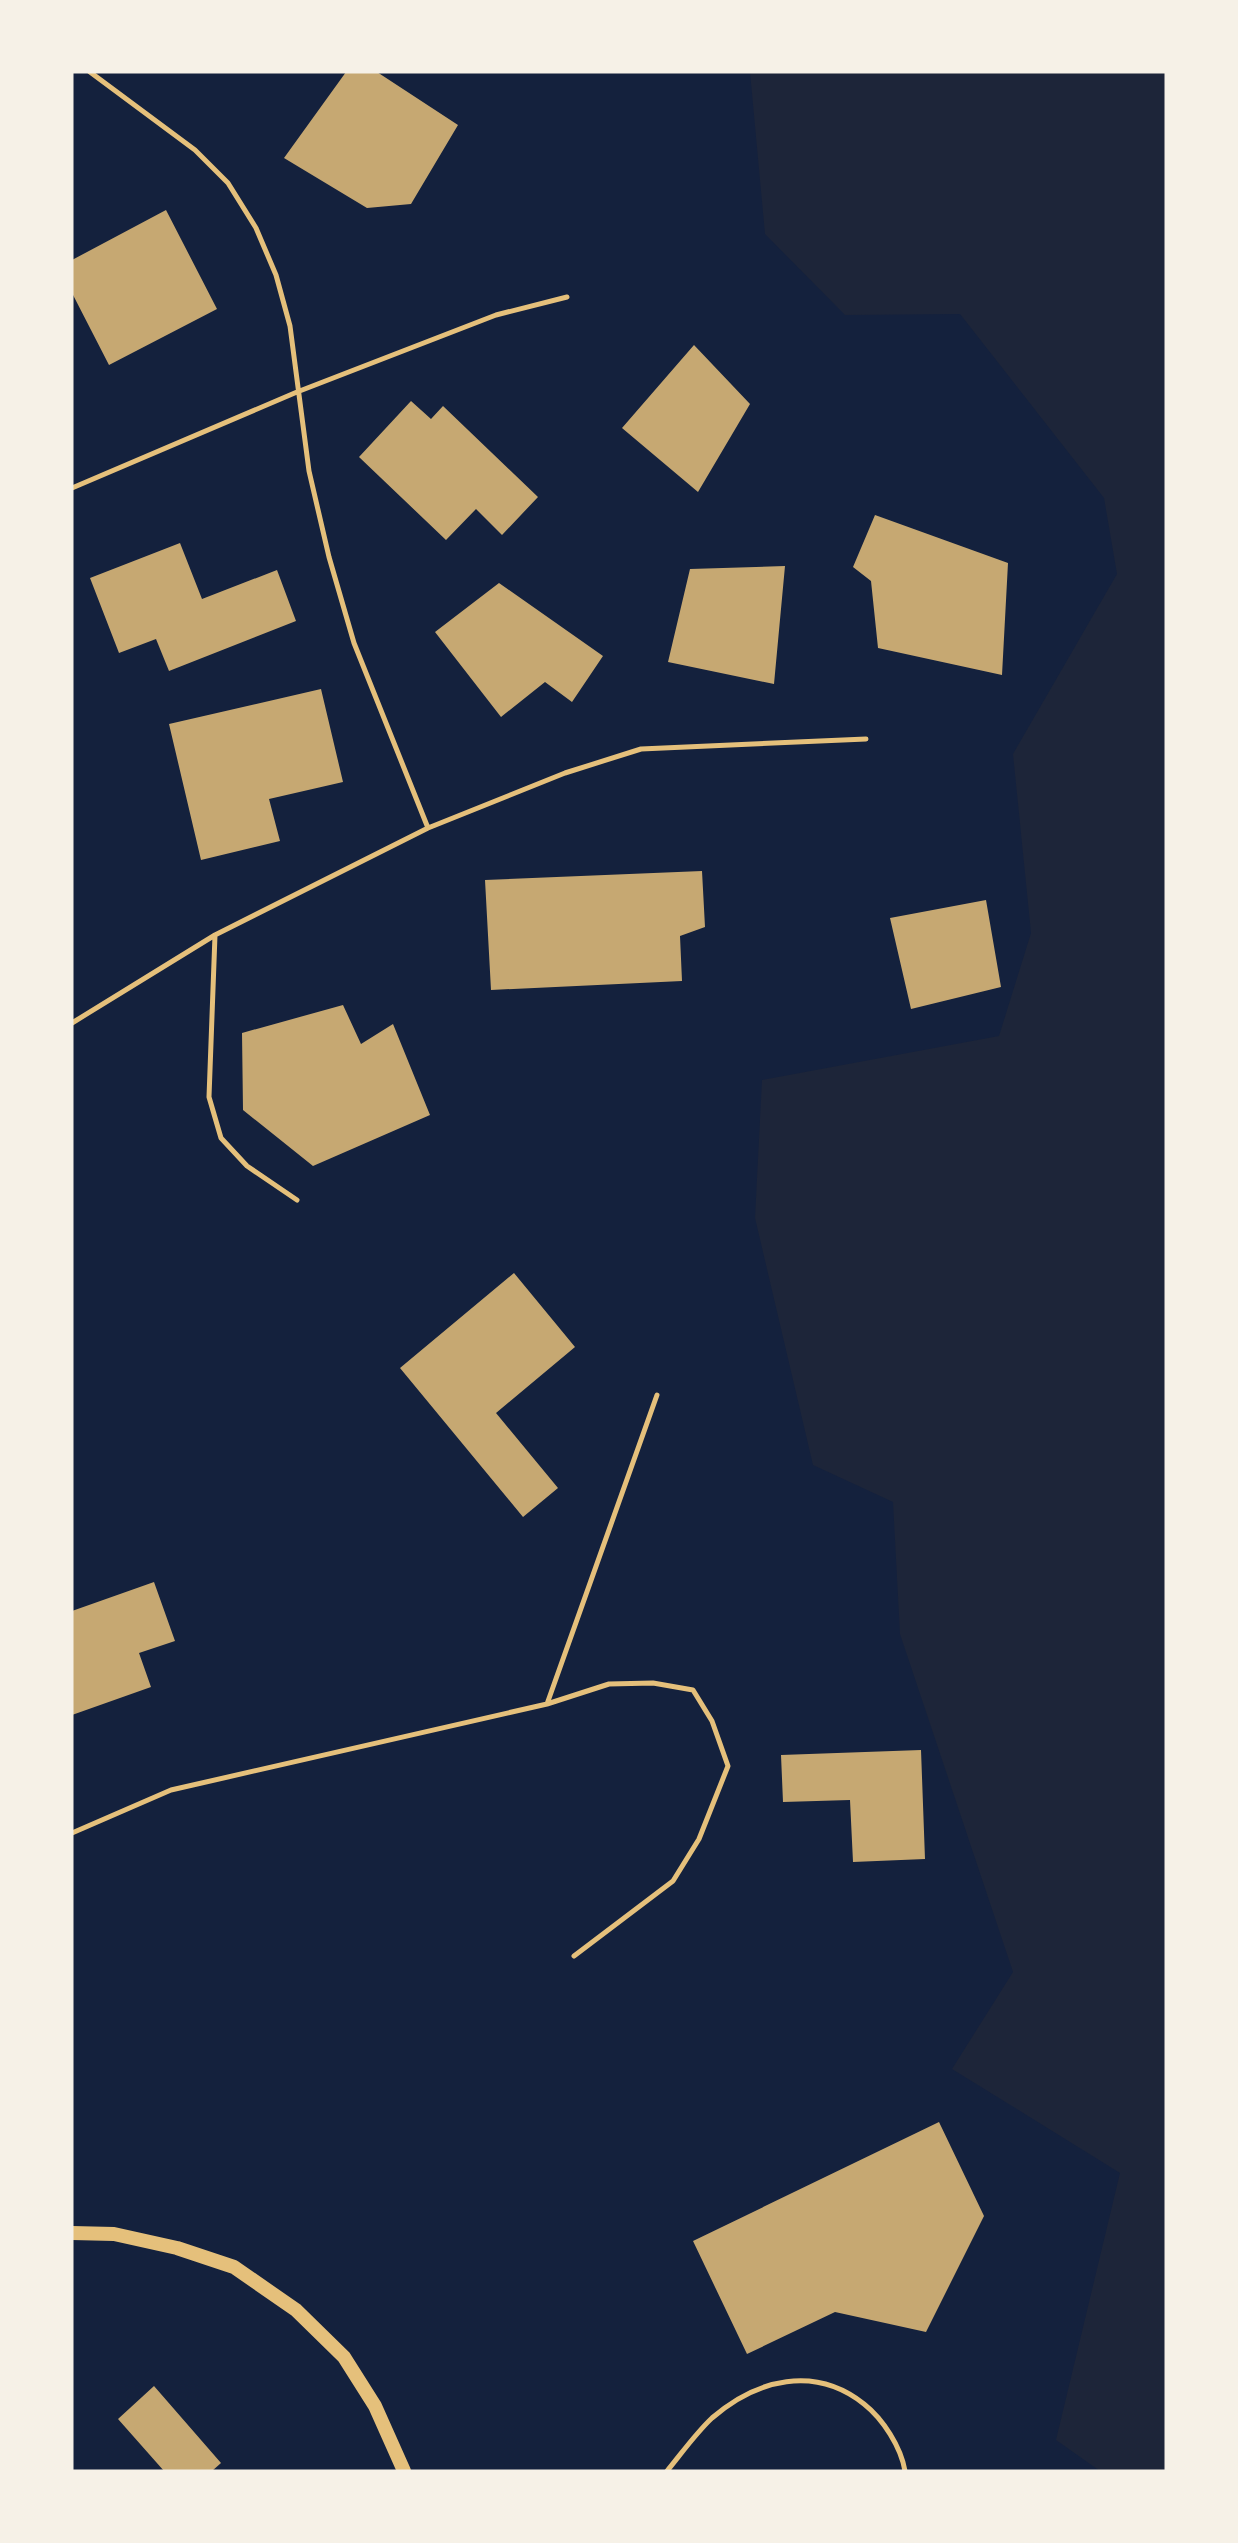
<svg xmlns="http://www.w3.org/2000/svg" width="1238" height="2543" font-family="Georgia,serif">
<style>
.green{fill:#1d2539}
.building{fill:#c6a872}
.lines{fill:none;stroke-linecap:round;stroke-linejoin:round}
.service{stroke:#e5c07b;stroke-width:5}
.secondary{stroke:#e5c07b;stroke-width:14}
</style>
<rect width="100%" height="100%" fill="#14213d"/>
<path class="green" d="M750 72H1166V2471H1100L1056 2440 1120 2173 952 2069 1013 1972 900 1634 893 1502 813 1465 755 1218 762 1080 999 1036 1031 933 1013 754 1117 574 1104 498 960 314 845 315 765 234Z"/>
<path class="building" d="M346 72H377L458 125 411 204 367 208 284 158Z
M166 210 217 309 109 365 72 293V260Z
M694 345 750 404 698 492 622 428Z
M411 401 431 419 443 406 538 497 502 535 476 509 446 540 359 457Z
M875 515 1008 563 1002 675 878 648 871 581 853 567Z
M180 543 202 599 277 570 296 621 169 671 156 639 119 653 90 578Z
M785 566 774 684 668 662 690 569Z
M499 583 603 656 572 702 545 682 501 717 435 632Z
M321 689 343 782 269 799 280 841 201 860 169 724Z
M702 871 705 927 680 936 682 981 491 990 485 880Z
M986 900 1001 987 911 1009 890 918Z
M343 1005 361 1044 393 1024 430 1115 313 1166 243 1110 242 1033Z
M514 1273 575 1347 496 1413 558 1488 523 1517 400 1368Z
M154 1582 175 1641 139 1653 151 1687 72 1715V1611Z
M921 1750 925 1859 853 1862 850 1800 783 1802 781 1755Z
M939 2122 984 2216 926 2332 835 2312 747 2354 693 2241Z
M154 2386 221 2463 212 2471H164L118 2419Z"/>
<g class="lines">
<path class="service" d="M90 72 195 150 228 183 256 228 276 275 290 326 309 471 329 557 354 643 428 828
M72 488 297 392 496 315 567 297
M215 935 209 1097 221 1138 247 1166 297 1200
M72 1023 215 935 428 828 565 773 641 749 866 739
M547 1704 657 1395
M72 1833 171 1790 547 1704 609 1684 653 1683 693 1690 712 1721 728 1766 699 1839 673 1881 574 1956
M667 2471C681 2454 696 2433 712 2418 757 2379 815 2365 864 2404 883 2419 901 2447 905 2471"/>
<path class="secondary" d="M72 2233 114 2234 177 2248 234 2267 296 2310 344 2357 375 2406 404 2471"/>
</g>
<rect width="1238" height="2543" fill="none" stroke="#f6f1e7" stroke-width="147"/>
</svg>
